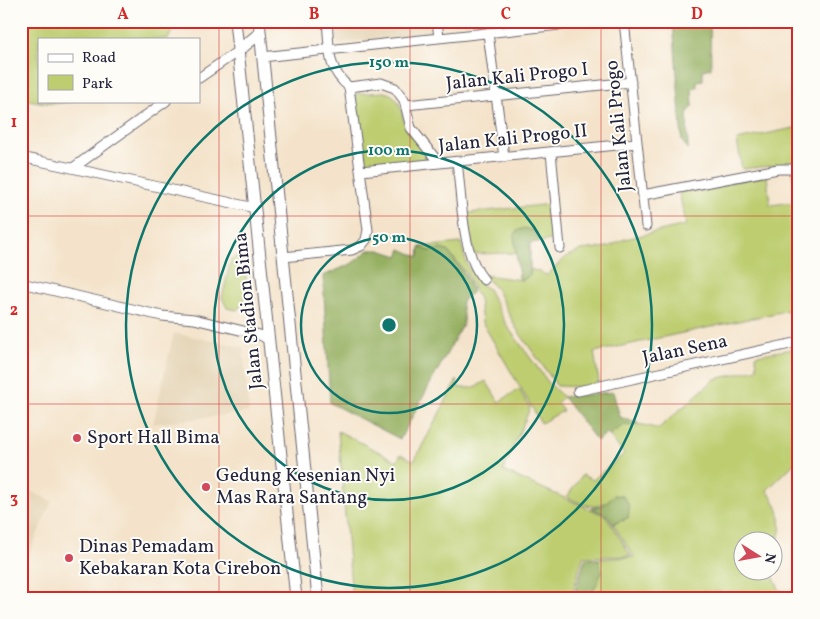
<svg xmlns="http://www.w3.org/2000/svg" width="820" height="619" font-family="Vollkorn,serif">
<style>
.built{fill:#e5d5b7}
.green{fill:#bdcd70;stroke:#707856}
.forest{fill:#96b062;stroke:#5c694e}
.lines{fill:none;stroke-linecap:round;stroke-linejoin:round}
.minor-casing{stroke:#6c666d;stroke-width:11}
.tertiary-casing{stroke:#6c666d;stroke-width:13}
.minor{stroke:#fff;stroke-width:9}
.tertiary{stroke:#fff;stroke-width:11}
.grid{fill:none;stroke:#d62828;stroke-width:1;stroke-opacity:0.55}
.ring{fill:none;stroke:#0f766e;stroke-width:2.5}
.poi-dot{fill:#d1495b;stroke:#fdfcf7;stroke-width:2}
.labels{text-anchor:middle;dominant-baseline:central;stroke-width:4;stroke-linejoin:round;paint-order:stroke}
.street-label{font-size:19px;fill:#22223b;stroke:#fdfcf7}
.poi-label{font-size:19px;fill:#22223b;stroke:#fdfcf7;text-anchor:start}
.centre{fill:#0f766e;stroke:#fdfcf7;stroke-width:2.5}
.ring-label{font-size:15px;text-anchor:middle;font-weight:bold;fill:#0f766e;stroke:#fdfcf7;stroke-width:4;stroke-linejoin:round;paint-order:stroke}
.neatline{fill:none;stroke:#d62828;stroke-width:2}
.grid-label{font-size:16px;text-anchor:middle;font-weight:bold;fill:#d62828}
</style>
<rect width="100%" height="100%" fill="#fdfcf7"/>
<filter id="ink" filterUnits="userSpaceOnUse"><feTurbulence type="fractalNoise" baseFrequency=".02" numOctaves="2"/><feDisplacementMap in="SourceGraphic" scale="10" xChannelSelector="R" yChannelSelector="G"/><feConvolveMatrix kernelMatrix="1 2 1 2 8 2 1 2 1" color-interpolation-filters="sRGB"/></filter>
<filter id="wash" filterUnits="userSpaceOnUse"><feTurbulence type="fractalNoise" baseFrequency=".0096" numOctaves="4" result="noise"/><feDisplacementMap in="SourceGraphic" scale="20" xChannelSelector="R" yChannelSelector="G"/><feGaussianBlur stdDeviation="1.12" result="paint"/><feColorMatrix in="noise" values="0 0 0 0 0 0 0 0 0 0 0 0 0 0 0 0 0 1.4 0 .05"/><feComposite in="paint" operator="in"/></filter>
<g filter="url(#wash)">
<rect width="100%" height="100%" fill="#f4e3ca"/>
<path class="built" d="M335 21H429L430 34 337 43Z
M174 333 243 347 249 412 153 424Z
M21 487 52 501 21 572Z"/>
<path class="green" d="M21 21H178L168 39H39V101H77L53 104 21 99Z
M384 92C404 96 400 117 407 130 413 140 423 149 426 161L369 167 365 164 355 94Z
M799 127V163L742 169 737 140Z
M793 173H799V308L594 352 599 382 583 387 557 386 516 328 497 290 484 275 522 280 530 275 531 269 547 275 566 257 581 250 608 247 625 239 686 225 679 192 767 176 770 205 796 202Z
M551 204 554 239 540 242 535 231 515 236 516 253 473 254 468 213Z
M461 243 467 265 481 284 488 289 507 326 548 382 563 397 557 403 563 411 541 423 482 322 479 299 467 274 452 256 440 249 429 251 420 247Z
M236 256 243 258C245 276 252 297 237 310L227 308 222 298 231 260Z
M799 348V459L767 490C781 510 786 528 773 550L772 542H742V572H771L780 591 794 592 799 598H764L760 592H682L679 598H590C594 583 605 576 598 559L634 557 613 524 617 520 624 521 611 498C596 512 584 505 567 497L582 475 593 480 624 454 609 435C614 433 617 428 622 426 634 422 646 425 658 429L715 379 757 369 756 355Z
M457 380 459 388H473L486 381 499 402 519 389 530 408 503 471 606 516 631 556 583 557 571 598H352L338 431 397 461 401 454 414 461Z"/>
<path class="forest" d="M710 21 711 68 703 70V80L697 81V88L692 89 693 105 687 114 688 149 682 141 673 22Z
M524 228 535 231 540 242 530 243V275L522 281 519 278 514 236 517 231Z
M420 247 429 251 440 249 448 251 466 276 473 292C454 305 465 304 463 324L400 439 330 403 323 276 351 264 369 250H380L398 256 401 249 419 257Z
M613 392 620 417 638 423 632 426 624 425 609 435 607 433 597 441 563 397Z
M614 495 623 496C629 503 630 508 628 518L613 524 607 515 591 508 602 506Z
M585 559H598L602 572 590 598H573Z"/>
</g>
<g filter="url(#ink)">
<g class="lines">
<g class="minor-casing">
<path id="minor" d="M327 21C330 49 326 68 349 87L381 83 395 88 404 100 411 128 439 163
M437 21 439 38
M624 21 646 226
M488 33 504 157
M262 57 597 21
M199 78 238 51
M406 105 631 82
M551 152 560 248
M21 157 255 208
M457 162C462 197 461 254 484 280
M73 168 166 101
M361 171 637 143
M643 195 778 169H799
M283 257 352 250 361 246 366 240 368 230 349 87
M21 283 162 316 194 319 260 335 269 340
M578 391 799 342"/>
</g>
<g class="tertiary-casing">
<path id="tertiary" d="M235 21 296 598
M259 21 318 598
M238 51 260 33"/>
</g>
<use href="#minor" class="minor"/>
<use href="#tertiary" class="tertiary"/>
</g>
</g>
<path class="grid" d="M219 21V598M410 21V598M601 21V598M21 216H799M21 404H799"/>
<g class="ring">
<circle cx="389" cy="325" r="88"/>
<circle cx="389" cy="325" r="175"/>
<circle cx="389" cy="325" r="263"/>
</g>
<g class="poi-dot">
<circle cx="77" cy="438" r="5"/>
<circle cx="206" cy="487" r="5"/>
<circle cx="69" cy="558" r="5"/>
</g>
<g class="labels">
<g class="street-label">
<text transform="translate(517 77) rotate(-6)">Jalan Kali Progo I</text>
<text transform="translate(619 126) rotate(-96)">Jalan Kali Progo</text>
<text transform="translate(513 139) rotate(-6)">Jalan Kali Progo II</text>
<text transform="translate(249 311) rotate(-96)">Jalan Stadion Bima</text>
<text transform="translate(685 350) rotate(-12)">Jalan Sena</text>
</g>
<g class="poi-label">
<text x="87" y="438">Sport Hall Bima</text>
<text x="216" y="476">Gedung Kesenian Nyi<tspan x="216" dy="22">Mas Rara Santang</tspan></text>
<text x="79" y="547">Dinas Pemadam<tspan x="79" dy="22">Kebakaran Kota Cirebon</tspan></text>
</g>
</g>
<circle cx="389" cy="325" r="8" class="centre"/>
<g class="ring-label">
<text x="389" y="67">150 m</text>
<text x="389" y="155">100 m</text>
<text x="389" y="242">50 m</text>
</g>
<rect width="820" height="619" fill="none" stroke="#fdfcf7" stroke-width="55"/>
<rect x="38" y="38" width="162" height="65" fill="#fdfcf7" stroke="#a5a5ac"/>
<rect x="48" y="54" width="25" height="8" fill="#ffffff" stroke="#a5a5ac"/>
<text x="82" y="62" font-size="15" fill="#22223b">Road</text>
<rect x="48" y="75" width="25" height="15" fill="#bdcd70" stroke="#a5a5ac"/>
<text x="82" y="88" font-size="15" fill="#22223b">Park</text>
<g transform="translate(758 556) rotate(101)"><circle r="24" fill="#fdfcf7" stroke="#a5a5ac"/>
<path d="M0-4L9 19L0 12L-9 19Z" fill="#d1495b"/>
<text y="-8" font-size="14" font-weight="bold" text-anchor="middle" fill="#22223b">N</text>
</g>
<rect x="28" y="28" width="764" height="564" class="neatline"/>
<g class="grid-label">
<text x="123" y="19">A</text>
<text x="314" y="19">B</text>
<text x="506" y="19">C</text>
<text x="697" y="19">D</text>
<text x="14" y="127">1</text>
<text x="14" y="315">2</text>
<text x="14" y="503">3</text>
</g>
</svg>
